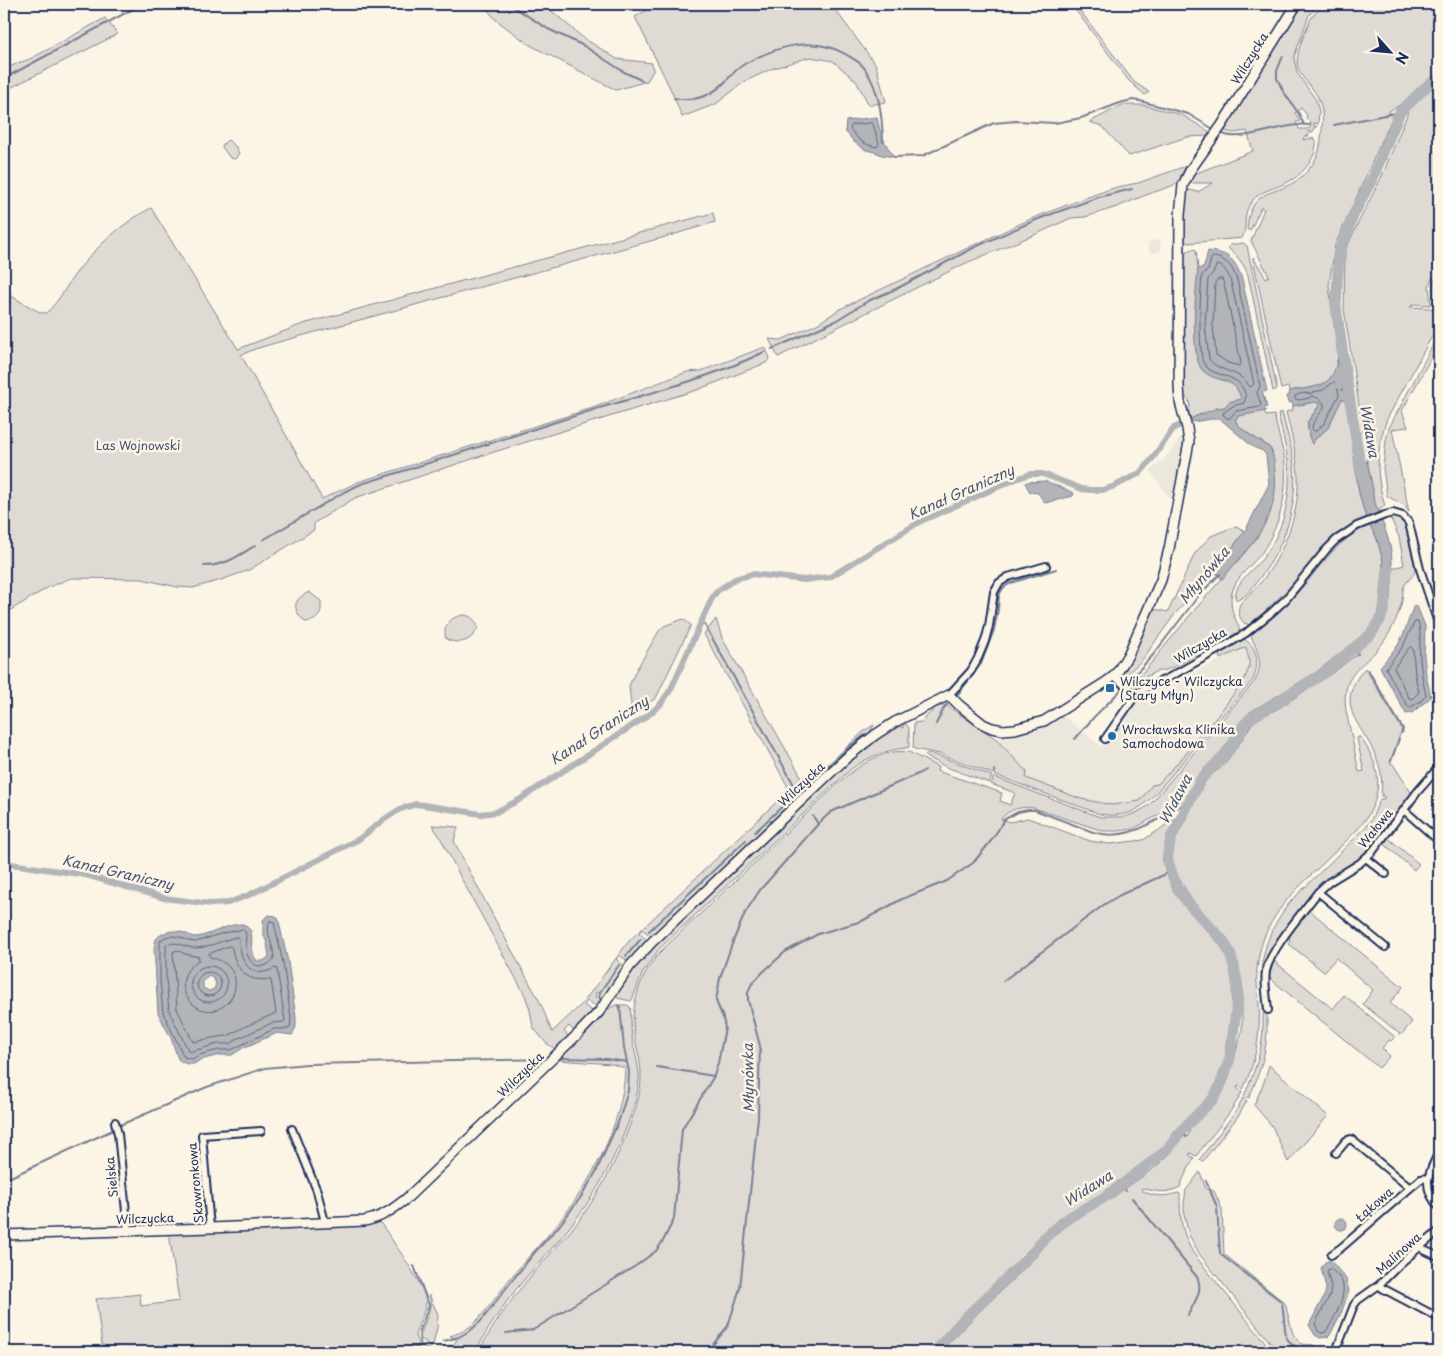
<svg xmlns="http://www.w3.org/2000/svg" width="1443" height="1356" font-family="'Playpen Sans',sans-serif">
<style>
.built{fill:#ece7dc}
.green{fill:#dfdbd4;stroke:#7d8599;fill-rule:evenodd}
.water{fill:#b2b4b8;stroke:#767f94;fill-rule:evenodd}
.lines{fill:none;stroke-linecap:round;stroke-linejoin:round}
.shore{stroke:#576482;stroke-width:1}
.stream{stroke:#767f94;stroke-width:2}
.canal{stroke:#b2b4b8;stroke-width:6}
.river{stroke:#b2b4b8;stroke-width:11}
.street-casing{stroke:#1b2f5e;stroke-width:10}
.secondary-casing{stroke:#1b2f5e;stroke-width:12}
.street{stroke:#fcf5e5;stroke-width:6}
.secondary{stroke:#fcf5e5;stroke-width:9}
.poi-dot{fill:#1f6fb2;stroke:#fcf5e5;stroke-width:2}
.labels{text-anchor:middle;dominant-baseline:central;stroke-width:5;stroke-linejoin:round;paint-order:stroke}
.street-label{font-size:12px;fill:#1b2f5e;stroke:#fcf5e5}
.park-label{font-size:12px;fill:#425176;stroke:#fcf5e5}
.poi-label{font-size:12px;fill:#1b2f5e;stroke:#fcf5e5;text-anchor:start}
.water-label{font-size:14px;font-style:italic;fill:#485779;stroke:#fcf5e5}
</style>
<rect width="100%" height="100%" fill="#fcf5e5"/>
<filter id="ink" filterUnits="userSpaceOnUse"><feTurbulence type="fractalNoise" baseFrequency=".02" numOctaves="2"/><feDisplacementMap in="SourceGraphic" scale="10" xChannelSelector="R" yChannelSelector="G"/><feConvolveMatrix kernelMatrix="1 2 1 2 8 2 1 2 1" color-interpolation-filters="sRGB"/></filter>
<g filter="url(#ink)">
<path class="built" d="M1159 239 1162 250 1151 254 1147 243Z
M1183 435 1184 446 1176 498 1172 501 1150 471 1164 459Z
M1246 647 1249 660V668L1244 680 1215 719 1199 735 1192 747 1158 784 1152 785 1140 801 1112 805 1081 799 1026 778 1027 772 995 738 1009 737 1048 722 1061 714 1102 747 1128 711 1146 694 1183 678Z"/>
<path class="green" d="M483 4H581L565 9 547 7 582 37 617 59 652 63 653 71 647 81 616 90 530 45 496 20Z
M657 4H831L876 65 886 102 869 105 856 81 833 61 810 57 771 69 744 82 716 104 682 117 672 92 635 17Z
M1071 4H1075L1134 82 1149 92 1145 95 1129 81Z
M1303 4H1320L1309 15 1294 57 1297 73 1316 100 1317 104 1319 111 1318 124 1314 123V127L1317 126 1311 134 1309 131 1307 132 1309 136 1304 137 1303 140 1313 138 1316 141C1317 158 1302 176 1286 183 1274 189 1261 190 1252 201 1241 215 1248 228 1242 238L1188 243 1184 240V199L1187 191 1190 190 1198 192 1213 183H1189L1194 174 1253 151 1247 131 1234 133 1224 131ZM1301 108 1307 115 1306 120 1307 119 1311 124 1310 128 1308 129H1299L1296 122 1300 121 1295 113Z
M1325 4H1439V74C1419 80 1409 103 1389 111L1392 118 1335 245 1329 285 1338 357 1335 371 1331 378 1321 386 1289 391 1288 387 1281 389 1253 260V257L1266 278 1269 276 1251 241 1264 209 1261 207 1250 231 1247 229C1248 213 1253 199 1269 193 1275 190 1282 189 1287 186 1303 179 1317 163 1320 146 1322 132 1325 113 1319 100 1315 88 1302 80 1298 68 1294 56 1306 28 1312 17 1315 12 1321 8 1325 4Z
M105 18 118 34 4 91V71C12 64 23 62 32 58 57 45 81 31 105 18Z
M1439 84V313C1434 300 1431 292 1434 279L1432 278 1429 287 1431 303 1430 305 1413 304 1410 307 1430 308 1434 310 1439 323 1387 419C1376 450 1375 474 1385 506L1380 509 1378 514 1373 497 1344 309 1345 251 1359 221 1382 176 1411 105 1432 87Z
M1122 105H1143L1182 115 1210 132 1209 136 1187 137 1129 156 1102 126 1090 122Z
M228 140 236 147 239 153 235 159 230 158 222 147 223 144Z
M1186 166 1181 175 1180 183 1146 195 1117 207 1085 217 1071 218 1041 232 966 263 778 357 769 339 781 340 817 324 840 309 974 245 1033 218 1096 194 1117 187 1138 183Z
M151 208 238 349 303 324 713 213 715 222 669 236 275 343 255 349 241 355 322 499 358 482 595 407 687 372 701 371 765 347 770 358 766 363 697 390 484 455 355 498 314 523V530L249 570 221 580 193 588 177 587 142 579 71 578 49 587 4 614V292L41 313H46C59 302 66 286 76 273 95 248 123 222 151 208Z
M1243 243 1247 246 1277 389 1273 391 1248 275C1244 264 1238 257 1229 249L1228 247 1230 245Z
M1192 249 1196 250 1198 269 1194 326 1210 375C1225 382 1237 381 1241 399L1229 402 1225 407 1216 408 1211 411 1196 416 1191 419 1188 409 1190 407 1189 400 1183 395 1184 254 1185 252Z
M1439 333V343L1402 411 1408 427 1392 429 1409 512 1404 505 1387 496 1383 468 1386 440 1389 428Z
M1342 398 1346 403 1359 493 1366 518 1350 526 1336 536 1319 553 1298 579 1252 624 1250 625 1244 623C1239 617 1237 611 1240 604 1247 596 1255 589 1262 581 1284 553 1300 512 1298 477 1297 455 1291 433 1286 412L1293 410V406L1315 402 1318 403 1319 406 1307 422 1309 436 1312 444 1316 438 1328 428Z
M1264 411 1266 416 1274 415C1277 429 1281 442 1284 456 1289 489 1281 524 1262 552 1252 566 1237 575 1232 592 1230 600 1231 610 1235 618 1237 623 1240 627 1239 632L1201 651 1182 663 1166 670 1155 672 1140 680 1136 679 1147 668 1186 620 1257 538 1271 511 1272 452 1270 448C1260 439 1242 433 1235 420L1238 416Z
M1282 412C1286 430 1292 447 1294 465 1298 504 1285 546 1261 576 1255 584 1246 598 1237 600L1235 598C1236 581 1252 571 1263 558 1281 535 1290 503 1289 474 1288 454 1282 433 1278 414Z
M1391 516C1404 518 1407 529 1410 540 1412 550 1416 561 1415 570 1414 577 1407 580 1404 586 1402 592 1403 599 1401 605 1396 622 1388 638 1376 651 1365 663 1352 670 1347 686 1342 703 1348 718 1351 734 1354 747 1356 759 1359 772L1364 771 1357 739 1358 737H1360C1384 769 1384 800 1357 830 1342 845 1328 859 1313 873 1283 902 1261 926 1257 969 1256 981 1258 992 1259 1003 1261 1033 1256 1062 1243 1089L1238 1086 1237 1088 1242 1092C1230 1115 1212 1135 1196 1156L1190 1153 1189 1155 1194 1158 1184 1177 1180 1187C1167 1194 1156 1192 1142 1188L1141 1190C1153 1197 1164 1197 1178 1193L1180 1194C1180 1219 1181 1230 1193 1253L1273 1352H941L948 1344 980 1311 1028 1265 1049 1240 1078 1216 1119 1193 1153 1169 1170 1154 1184 1136 1186 1138 1188 1136 1190 1128 1214 1104 1223 1092 1229 1077 1242 1030V983L1238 963 1226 937 1192 900 1178 877 1172 859 1173 845 1180 827 1206 780 1213 773 1221 768 1233 753 1254 721 1279 708 1331 674 1356 655 1358 649 1378 630 1387 614 1391 594 1393 568 1404 565 1399 537 1391 519 1385 517Z
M1370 525 1377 539 1383 561 1384 584 1380 607 1374 622 1367 632 1315 673 1250 712 1215 760 1204 769 1186 800 1133 829 1118 831H1103L1034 808C1021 806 1009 809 1001 819L1010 822 1028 818 1090 841 1110 844 1143 840 1159 830 1176 817 1165 844 1163 858 1165 871 1173 888 1185 906 1221 946 1230 963 1233 978 1232 1024 1226 1042V1059L1214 1091 1175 1131 1164 1147 1100 1195 1060 1218 944 1335 929 1352H478C492 1328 507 1305 525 1283 541 1263 560 1244 577 1223 599 1194 617 1161 629 1127 635 1111 641 1094 641 1076 641 1063 638 1051 635 1039 629 1007 639 976 661 951L841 781C859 765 884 748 909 752L938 767 937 771 1002 793 1000 801 1010 805 1015 793 991 784 994 777 1100 817H1124L1136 813 1148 806 1153 801 1255 681C1264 662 1258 653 1251 636V633C1264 623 1279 613 1290 601 1316 574 1335 539 1370 525Z
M1236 526 1245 531 1214 571 1175 614 1142 660 1124 677 1126 669 1154 609 1168 612 1195 553 1211 536Z
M309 592 321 601C322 614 319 621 305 622 292 609 292 600 309 592Z
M464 615C472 616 474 619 478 627 473 641 459 646 446 639 442 624 451 617 464 615Z
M683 619 691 625 656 698 632 714 629 686 635 672 659 631 664 626Z
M716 619 722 638 801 776 796 783 801 788 814 776 813 774 819 768 822 770 864 731 874 725 869 734 652 937 642 929 639 933 646 939 645 943 629 962 619 955 616 959 624 966V969L603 998V996L596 992 595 999 601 1003 599 1005 596 1006 587 1001 584 1005 592 1011V1013L578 1028 574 1031 569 1026 564 1031 569 1037 559 1048 555 1049 546 1043 533 1027 530 1010 525 995 461 878 440 837 432 825 458 827 454 841C481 895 510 947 539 1000 544 1010 547 1021 552 1032L582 1004 629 941 784 795 788 787 704 634Z
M1244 639C1259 648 1259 665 1253 680L1157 792C1139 811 1127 818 1100 814L995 775 996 770 994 769 993 774 940 754 914 749 913 747 914 723 921 722 936 707 946 705 995 738 1027 772 1026 778 1081 799 1112 805 1140 801 1152 785 1158 784 1192 747 1199 735 1215 719 1244 680 1249 668V660L1246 647 1220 659 1219 655Z
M1365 668 1402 729 1390 762 1391 764H1393L1412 794 1377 843 1363 858 1331 878 1292 921 1275 944 1267 957 1264 970 1261 969C1265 942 1273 924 1290 902L1364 829 1371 820 1380 799H1384V796H1381C1382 785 1382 775 1379 765 1368 727 1329 709 1365 668Z
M903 724H906L909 728V747L906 748C885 750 868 757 851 769L659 949 643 972 632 1000 631 1001 617 998 616 995 617 992 631 970 643 957C691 911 738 866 786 820 819 788 858 747 900 726L903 728Z
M927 753 939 756 992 776 989 783 946 767 927 757 925 755Z
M1387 837 1419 864 1414 870 1382 842Z
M1309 910 1403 987 1390 1003 1412 1022 1401 1035 1363 1004 1373 990 1336 958 1324 972 1289 944 1290 935Z
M1274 961 1333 1009 1344 995 1395 1037 1391 1041 1389 1040 1382 1048 1390 1056 1379 1068 1272 980 1269 976Z
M1261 972H1264C1265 989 1267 1006 1267 1023 1268 1049 1259 1075 1249 1098L1244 1096C1254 1074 1263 1049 1263 1024 1264 1007 1262 989 1261 972Z
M616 1005H627L630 1007C632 1016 630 1027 632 1037 634 1051 639 1064 639 1078 638 1097 631 1116 624 1133 612 1164 596 1193 576 1219 560 1241 541 1259 524 1280 505 1302 489 1327 475 1352H443L441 1348 453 1345 457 1340 450 1336C456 1334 463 1332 468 1328 483 1318 504 1285 517 1270 530 1255 543 1241 555 1227 591 1183 623 1126 625 1068L612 1064 558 1060 611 1007Z
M1269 1065 1328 1116 1288 1162 1272 1126 1254 1105 1264 1082Z
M1243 1098 1247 1101 1239 1115 1203 1161 1199 1160 1236 1111Z
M1200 1172 1206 1189 1214 1191 1222 1209 1224 1254 1285 1303 1293 1334 1301 1344 1313 1345 1321 1352H1278L1200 1255 1189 1235 1184 1215V1203L1186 1190Z
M380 1222C390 1238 426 1286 426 1303 425 1312 417 1327 415 1336L418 1342 417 1350 424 1348 427 1346 426 1342 420 1339C422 1324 434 1309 429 1295L438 1314 437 1328 433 1345 432 1347 416 1352H103L96 1299 140 1294 141 1306 179 1301 169 1233Z"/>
<path class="water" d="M877 117C880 134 884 142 894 157L882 155 875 152 866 150 854 142 845 131 846 121Z
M1208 251C1229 253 1235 259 1242 279L1267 391 1262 392 1267 407 1264 408 1266 411 1238 416 1235 420C1242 433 1260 439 1270 448 1274 455 1274 463 1275 471 1280 519 1251 545 1222 579L1214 571 1245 531 1269 484 1266 455 1263 451 1253 447 1219 418 1192 422 1191 419C1200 414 1215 408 1225 407L1229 402 1241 399C1236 376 1218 384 1203 371 1189 358 1196 289 1198 269L1204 267Z
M1338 357 1346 403 1342 399 1328 428 1316 438 1312 444 1309 436 1308 422 1319 406 1318 403 1315 402 1293 406 1292 402 1289 403 1287 396 1290 395 1289 391C1317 386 1333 389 1338 357Z
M1367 461 1373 489V497C1378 512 1385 527 1389 542 1393 555 1392 569 1392 582L1384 584 1383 561 1377 539 1366 518 1359 493 1355 462Z
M1045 481 1072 492 1074 493 1073 496 1045 503 1038 493 1030 492 1025 483 1027 482Z
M1414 605 1417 606 1425 626 1424 656 1426 675 1431 697 1412 713 1406 714 1380 667 1398 645 1404 633Z
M268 915 276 916 278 918 288 962 296 1018V1027L292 1035 277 1033 243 1048 232 1055H220L200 1060 194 1064H187L182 1062 178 1059 171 1038 158 1013 154 947 156 939C163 931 174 929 184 933 188 934 191 937 195 937 211 936 227 923 244 924L251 931C253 942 249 951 257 961H263L269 957 267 943 263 933V920ZM209 976 214 979 216 984 214 989 209 991 203 988V981Z
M1335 1224a6 6 0 1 1 12 0a6 6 0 1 1-12 0Z
M1328 1261H1331L1346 1279 1349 1291 1342 1311 1330 1335 1328 1337 1320 1338 1315 1335 1309 1325 1325 1294 1326 1288 1321 1268 1325 1262Z"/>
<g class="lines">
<path class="shore" d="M871 123 873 124 879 144 877 147C864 145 858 140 850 129L852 125Z
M1213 257C1227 258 1233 268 1237 280L1260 386 1257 393 1261 404 1260 407 1236 411 1229 419 1224 416 1223 413 1233 406 1244 403C1246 398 1246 396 1244 391 1238 373 1213 378 1204 364 1201 359 1202 354 1201 349 1199 324 1200 300 1202 275L1208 270 1211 259Z
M1217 265C1226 266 1228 275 1231 282L1254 384 1251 387 1249 386C1239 369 1219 373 1209 359L1205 325 1208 279 1213 273Z
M1219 279H1222L1224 284 1241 363 1239 366 1228 363 1216 355 1213 325 1215 283Z
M1334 382 1337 384 1339 395 1324 424 1316 431H1314L1312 429 1313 423 1324 408C1325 400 1318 398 1312 396 1308 399 1299 401 1295 399V396C1298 394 1307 392 1311 394L1313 392 1323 390Z
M1415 622H1418C1422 633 1419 647 1420 659 1421 671 1423 683 1426 695L1421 701 1409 708 1398 691 1386 668 1402 648Z
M1411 647 1413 649 1415 676 1419 692 1412 699 1409 698 1394 668 1409 648Z
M270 921 274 922 283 963 291 1019 290 1028 288 1029H274L231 1050H219L199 1055 192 1059 184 1057 163 1012 160 980V941L165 937 173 936 180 937 189 941 196 942 220 934 243 929 246 933C245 944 245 966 261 966 267 966 271 963 274 958 274 946 264 930 270 921Z
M236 937 239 938C240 960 249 982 275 968L277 969 285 1021 283 1022 272 1023 239 1038 230 1044H218L189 1052 169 1011 166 979V945C177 939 185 949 197 948 210 947 223 940 236 937Z
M230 946 232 948C234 961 240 976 255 979 260 980 266 979 271 980L276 1013 244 1027 228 1036 217 1037 193 1042 177 1009 173 952 177 950 185 954 199 957V960C160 984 203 1031 229 1001 234 995 236 987 235 979 232 966 222 960 210 957L209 954Z
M191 984a18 18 0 1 1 36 0a18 18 0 1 1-36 0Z
M197 984a12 12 0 1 1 24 0a12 12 0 1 1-24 0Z
M1331 1269C1334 1272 1339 1276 1341 1280 1349 1294 1333 1320 1326 1332L1321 1333 1318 1331 1315 1324 1330 1295 1331 1287 1327 1271 1329 1269Z"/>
<path class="stream" d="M509 4 548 29 584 46 624 72 643 81
M1283 56 1277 71V78L1283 91 1299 114 1304 125
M5 78 142 4
M674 98C694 102 712 96 726 81 732 74 737 68 746 63 778 46 814 35 847 55 854 59 861 62 865 69 880 91 882 116 883 142
M1334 125 1400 112
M1223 134C1241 142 1278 126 1298 125 1302 124 1306 125 1310 125
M894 157 922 156 994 123 1016 121 1055 123 1081 118 1120 103 1132 100 1140 101 1188 114 1215 130
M772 349 835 321 868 301 898 288 973 248 1038 219 1099 197 1132 189
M1342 390 1347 382
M263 540 344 492 361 484C440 460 518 434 596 409 653 392 711 378 764 352
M204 566C225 566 238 556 256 545
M702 620 793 783V791L789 800 755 832
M1354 649 1358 654
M1368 670 1403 729 1402 733
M1126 684 1153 655 1200 594 1220 574
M956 697 981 664 994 630 998 609 999 595 1003 588 1011 583 1056 569
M936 724 944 708 949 702
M1075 739 1094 717 1123 688
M1391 761 1399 739
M823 771 850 746 866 734
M794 791C804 793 809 785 816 778
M813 816 818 824
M649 931 746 840
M626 956 641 939
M1003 981 1105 904 1120 895 1170 872
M601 999 599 998 600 992 619 965
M560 1058 606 1059 627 1062
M657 1067 714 1076
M118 1126 207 1087 265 1068 307 1064 547 1059
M1183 1130 1186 1137
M4 1180 115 1129
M1206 1181 1217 1207 1220 1254 1282 1302 1286 1337 1291 1344 1307 1352
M1122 1185 1126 1191
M1132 1198 1197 1277C1204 1290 1194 1303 1188 1315
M414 1266 429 1305 419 1333 420 1346
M506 1333 533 1330 637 1265 656 1251 663 1241 674 1219 682 1129 714 1076 718 1063 725 1028 723 1018 716 1001 720 978 732 944 745 913 760 890 819 823 831 812 918 774 925 770
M444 1341 459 1337 471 1330 481 1321 514 1278 535 1252 559 1226 581 1197 596 1172 619 1120 628 1091 629 1072 624 1048 620 1007 618 1005
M397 1352 424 1345
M707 1352 728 1326 740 1288 758 1117 760 1046 748 1000V993L751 985 762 973 785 952 818 934 862 921 902 899 947 881 973 863 991 841 1005 819 1018 812 1028 810H1035L1093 832C1129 843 1159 818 1189 801"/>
<path class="canal" d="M1335 386 1347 382
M4 863 86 875 164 898 211 904 228 903 249 895 359 839 382 821 400 809 417 804 481 814 496 812 519 800 647 716 660 705 671 689 712 598 717 591 735 579 752 574 804 580 830 577 921 521 1016 479 1030 474H1043L1082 489 1090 490H1103L1115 486 1140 473 1152 459 1174 428 1188 422"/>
<path class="river" d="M1362 476 1345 369 1336 306 1339 253 1353 216 1374 175 1400 112 1427 86 1439 81
M935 1352 950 1334 965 1318 1033 1253 1044 1238 1070 1217 1110 1194 1167 1150 1184 1128 1213 1099 1219 1088 1230 1059 1236 1010 1237 982 1234 967 1230 953 1224 942 1188 903 1177 888 1167 859 1171 838 1201 779 1229 750 1243 726 1251 718 1324 673 1371 634 1380 620 1384 608 1388 570"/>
<g class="street-casing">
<path id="street" d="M1114 676 1133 693 1138 692 1168 678 1223 647 1246 633 1272 612 1286 599 1326 550 1336 540 1357 526 1385 515 1393 513 1403 516 1409 523 1420 569 1437 620 1439 632
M949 695 971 671 978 658 985 641 989 626 994 592 999 583 1008 577 1046 566
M1105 739 1133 699 1134 693
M1404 810 1439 841
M1366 858 1386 874
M1385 947 1318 892 1329 882 1360 863 1373 851 1418 791 1439 767
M1268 1010C1267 998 1264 983 1266 971 1271 948 1303 912 1318 892
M115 1122 118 1134 128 1231
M292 1129 317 1191 325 1222
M1439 1152C1428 1174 1421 1187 1439 1207
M1336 1153 1346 1141 1351 1139 1410 1188
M210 1228 202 1135 261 1131
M1439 1231 1402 1262 1379 1285 1382 1288 1439 1318
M1421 1247 1424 1250 1439 1257
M1331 1255 1342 1247 1410 1188 1421 1179 1428 1178
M1338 1352V1346L1354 1305 1358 1300 1379 1285"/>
</g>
<g class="secondary-casing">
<path id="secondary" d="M4 1235 210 1228 364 1221C381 1218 392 1210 406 1199L578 1034 599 1012 630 966 652 942 845 759 875 735 895 722 949 695 959 705 983 724 992 728 1003 730 1015 729 1044 721 1106 682 1114 676 1118 671 1128 655 1161 580 1169 549 1189 442 1187 428 1180 402 1179 386 1180 215 1183 185 1191 169 1222 125 1297 4"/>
</g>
<use href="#street" class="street"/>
<use href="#secondary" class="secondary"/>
</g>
</g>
<g class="poi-dot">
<rect x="1105" y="683" width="10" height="10" rx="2.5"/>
<circle cx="1112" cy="736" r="5"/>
</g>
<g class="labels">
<g class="street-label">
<text transform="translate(1249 58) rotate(-58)">Wilczycka</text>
<text transform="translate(1200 645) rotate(-30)">Wilczycka</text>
<text transform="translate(801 784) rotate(-43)">Wilczycka</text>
<text transform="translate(1375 828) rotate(-51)">Wałowa</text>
<text transform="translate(520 1074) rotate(-44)">Wilczycka</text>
<text transform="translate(111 1177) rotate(-96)">Sielska</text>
<text transform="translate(195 1183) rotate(-95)">Skowronkowa</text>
<text transform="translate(1374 1204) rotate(-41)">Łąkowa</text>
<text transform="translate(145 1218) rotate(-2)">Wilczycka</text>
<text transform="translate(1398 1253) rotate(-42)">Malinowa</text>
</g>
<g class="park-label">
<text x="138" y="445">Las Wojnowski</text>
</g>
<g class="poi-label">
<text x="1120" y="681">Wilczyce - Wilczycka<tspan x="1120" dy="14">(Stary Młyn)</tspan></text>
<text x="1122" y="729">Wrocławska Klinika<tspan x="1122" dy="14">Samochodowa</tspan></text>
</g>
<g class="water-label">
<text transform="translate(1370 431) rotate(80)">Widawa</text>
<text transform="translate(961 492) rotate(-24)">Kanał Graniczny</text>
<text transform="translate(1204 575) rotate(-50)">Młynówka</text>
<text transform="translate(599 730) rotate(-33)">Kanał Graniczny</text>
<text transform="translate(1175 799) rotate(-62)">Widawa</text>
<text transform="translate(118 872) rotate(13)">Kanał Graniczny</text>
<text transform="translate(748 1078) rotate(-91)">Młynówka</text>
<text transform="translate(1088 1188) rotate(-32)">Widawa</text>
</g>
</g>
<rect width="1443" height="1356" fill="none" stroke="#fcf5e5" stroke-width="20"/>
<rect x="10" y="10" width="1423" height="1336" fill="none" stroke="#1b2f5e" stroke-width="2" filter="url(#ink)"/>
<g transform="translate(1390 52) rotate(117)" stroke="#fcf5e5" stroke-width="4" paint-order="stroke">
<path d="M0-4L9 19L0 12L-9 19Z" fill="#1b2f5e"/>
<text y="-8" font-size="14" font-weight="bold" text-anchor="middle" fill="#1b2f5e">N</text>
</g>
</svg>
